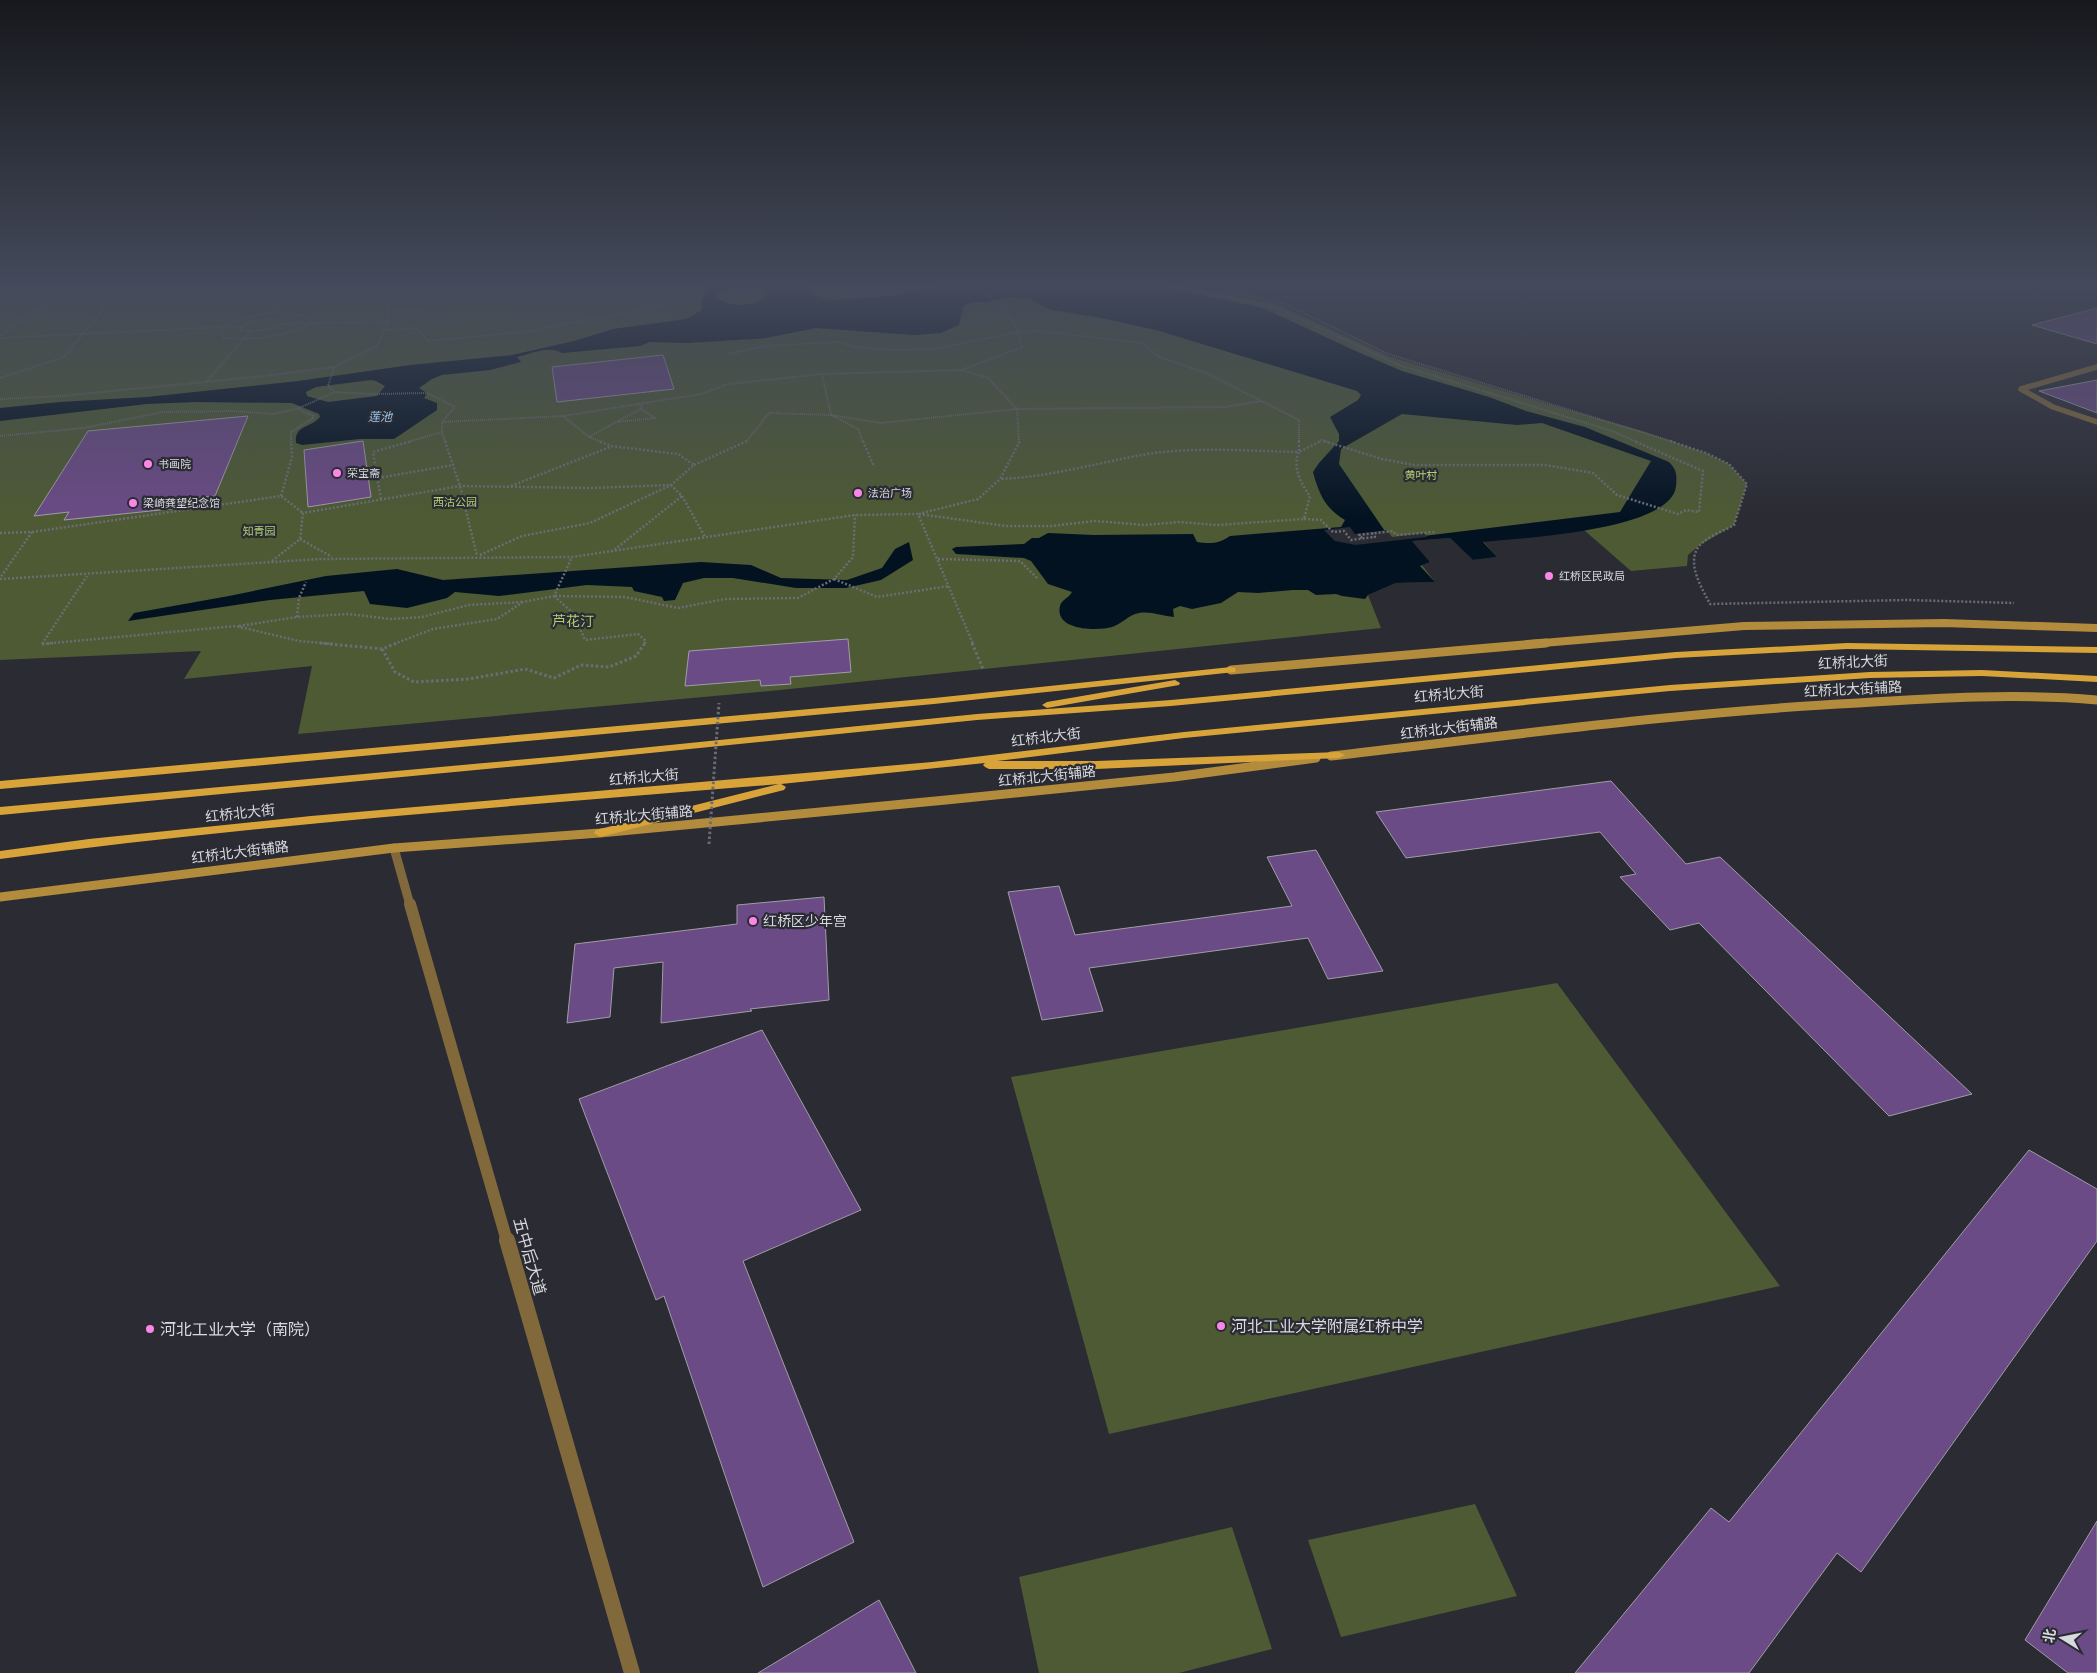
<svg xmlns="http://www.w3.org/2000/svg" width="2097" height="1673" font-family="'Archivo Narrow','Noto Sans SC',sans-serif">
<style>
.green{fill:#4d5a33}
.water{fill:#031221;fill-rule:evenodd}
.pier{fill:#2a2b33}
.building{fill:#6a4b85;stroke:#a19da6}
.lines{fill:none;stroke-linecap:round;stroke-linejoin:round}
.path-far2{stroke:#6c6d74;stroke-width:2;stroke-dasharray:1 1;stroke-linecap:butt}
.path-far1{stroke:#6c6d74;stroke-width:2.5;stroke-dasharray:2 2;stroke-linecap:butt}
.path{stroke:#6c6d74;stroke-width:3;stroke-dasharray:2.5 2.5;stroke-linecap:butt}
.minor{stroke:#82693b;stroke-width:5.5}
.tertiary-far2{stroke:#82693b;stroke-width:9}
.tertiary-far1{stroke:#82693b;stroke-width:12}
.tertiary{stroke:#82693b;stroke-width:16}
.secondary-far1{stroke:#b38b3d;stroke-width:8}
.secondary{stroke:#b38b3d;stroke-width:9}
.primary{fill:#d8a43a;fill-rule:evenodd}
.path-bridge-far1{stroke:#6c6d74;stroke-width:2;stroke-dasharray:1 1;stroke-linecap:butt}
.path-bridge{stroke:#6c6d74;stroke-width:3;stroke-dasharray:2.5 2.5;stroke-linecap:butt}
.poi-dot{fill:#fa87e8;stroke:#2a2b33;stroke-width:2}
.labels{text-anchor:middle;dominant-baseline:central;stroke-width:4.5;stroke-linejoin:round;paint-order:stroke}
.far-poi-label{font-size:11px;fill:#d8d9de;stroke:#2a2b33;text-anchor:start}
.far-park-label{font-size:11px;fill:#b2d172;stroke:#2a2b33}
.far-water-label{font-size:12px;font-style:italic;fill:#9bc8f2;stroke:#2a2b33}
.park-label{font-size:14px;fill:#b2d172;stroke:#2a2b33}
.street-label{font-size:14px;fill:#d8d9de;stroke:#2a2b33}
.poi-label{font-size:14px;fill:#d8d9de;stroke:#2a2b33;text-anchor:start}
.near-street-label{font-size:16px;fill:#d8d9de;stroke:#2a2b33}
.near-poi-label{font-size:16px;fill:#d8d9de;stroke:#2a2b33;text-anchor:start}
</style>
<rect width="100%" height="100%" fill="#2a2b33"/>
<path class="green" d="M0 284H1172L1279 305 1388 356 1547 404 1642 431 1706 453 1729 464 1747 484 1734 525 1700 545 1688 555 1687 566 1631 571 1584 530 1483 541 1497 557 1473 560 1450 538 1412 541 1430 562 1422 565 1435 582 1396 583 1368 595 1381 628 780 690 298 734 312 666 184 679 201 651 0 660Z
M1557 983 1780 1286 1109 1434 1011 1077Z
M1475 1504 1517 1596 1341 1637 1308 1540Z
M1232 1527 1272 1649 1179 1673H1039L1019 1577Z"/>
<path class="water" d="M716 284H799L817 296 831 300 890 296 949 284H1150L1263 308 1360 353 1402 371 1489 397 1526 411 1585 427 1669 462C1677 470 1677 476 1676 486 1672 531 1519 538 1483 542L1497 557 1473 560 1450 538 1412 541 1430 562 1420 566 1435 582 1396 583 1368 595 1365 599 1342 596 1336 594 1316 595 1308 590H1293L1258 593 1238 592 1221 603 1192 609 1180 606 1173 609 1174 617C1163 616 1150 611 1139 613 1128 615 1122 624 1112 627 1098 631 1054 631 1060 606 1061 600 1069 598 1072 592L1048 584 1031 561 1024 558 956 554 952 549 956 547 1024 544 1032 538H1039L1048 533 1094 535 1193 534 1197 542C1210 544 1219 544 1230 536L1341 527 1345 520C1325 508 1319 494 1313 472L1319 463 1339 441V434L1330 417 1358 400 1361 395 1357 391 1156 330 1097 317 1052 310 1039 305 1031 299 1012 297 987 302H971L963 307 959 325 941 333 914 335 816 328 766 338 687 343 650 342 640 346 562 353C549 345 531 354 517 357L521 362 490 370 442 375 432 379 419 388 427 393 424 398 437 403V410L394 439H360L302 445 296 443C294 425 311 428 320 417L319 414 292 403 196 402 147 404 0 421V408L60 402 147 397 298 381 410 365 512 355 574 341 613 329 686 319 702 310 701 299 708 289ZM734 288 760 289 767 294C756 308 729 308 716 297L718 293ZM371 380 376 381 385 386 377 396 328 402 307 396 306 392 316 387ZM1402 414 1517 425 1542 423 1651 461 1620 512 1391 540 1339 464 1341 449Z
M909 542 913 560 881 580 846 588H796L733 578H704L683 583 675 600 664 601 662 597 634 591 632 587 587 585 499 596 455 592 447 598 407 608 370 604 364 591 270 600 128 621 134 613 229 596 326 576 397 569 443 580 701 562 751 565 781 578 847 580 882 568 895 549Z"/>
<path class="pier" d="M1350 527 1355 534 1387 530 1392 537 1424 533 1427 537 1355 545 1335 541 1324 530Z"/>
<path class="building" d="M2097 308V344L2032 325Z
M663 355 674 389 557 402 552 367Z
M2097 380V413L2039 391Z
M248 416 215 496 193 498 189 507 64 520 69 512 34 516 88 431Z
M363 441 371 497 308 507 304 450Z
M848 639 851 672 790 677 791 684 761 686 760 680 685 686 689 651Z
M1611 781 1686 864 1720 857 1972 1094 1889 1116 1699 923 1670 930 1620 877 1636 874 1600 832 1406 858 1376 812Z
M1316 850 1383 971 1328 979 1308 938 1089 968 1103 1011 1042 1020 1008 892 1059 886 1075 935 1292 906 1267 857Z
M824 897 829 1000 750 1009 752 1011 661 1023 663 962 614 968 610 1017 567 1023 575 944 737 924V905Z
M762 1030 861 1210 743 1261 854 1542 763 1587 664 1296 656 1300 579 1099Z
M2029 1150 2097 1189V1241L1861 1572 1837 1553 1749 1673H1575L1711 1508 1729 1522Z
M2097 1521V1673H2068L2025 1640Z
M879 1600 916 1673H758Z"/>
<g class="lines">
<path class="path-far2" d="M323 284 389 302 388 321
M831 284 833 287C861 293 888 292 915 284
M1168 284 1272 306 1399 365 1612 431 1637 442
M1188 284 1285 304 1388 354 1674 442
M70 294 128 284
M547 295 569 284
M388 310 445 313
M267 313H290L309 317 311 324C283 337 255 340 224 338L221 328 238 320Z
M265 319 267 313 302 284
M242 326C253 320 264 318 277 319L281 324 270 329 251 331
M384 330 417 328 428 341 524 332 641 310 683 300 698 285
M0 336 28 314 85 284
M0 338 242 326 240 330 251 331 206 382
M728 354 766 346 838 342 856 347 893 350 933 349 1019 332 1039 331 1142 343 1159 357 1206 373 1299 420V442
M334 367 328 386 335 392 373 394
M962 370 1022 347C1014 312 999 303 971 284
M822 374 831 415 858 429 863 442
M0 378 64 357 106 306 95 290
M427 393 455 407 442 422V432L445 442
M0 399 62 396 265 376 334 367 377 346 388 321 281 324
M563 416 589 437 601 442
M618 421 641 409
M442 422 563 416 701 394 728 384 822 374 962 370 988 378 1017 409 1019 442
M0 436 84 428 163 412 232 411 272 414 297 409 335 392
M589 437 616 422 655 418 641 409 642 402
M291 442V432L313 418V416L298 409
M408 442 442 432
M746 442 769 413 831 415 881 423 1017 409 1225 407 1262 401
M1318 442 1322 440 1328 442"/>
<path class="path-far1" d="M445 441 460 486 477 556
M863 441 874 467
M1299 441V452L1321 441
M1324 441 1382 459 1414 465H1545L1593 473 1617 495 1678 514 1686 510 1699 512 1703 471 1634 441
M1670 441 1706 453 1729 464 1747 484 1734 525C1724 531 1708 536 1700 545 1685 562 1702 588 1710 604L1907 600 2014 603
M694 465 747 441
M378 478 453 465
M511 486 610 447
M281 496 292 457 291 441
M682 496 705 537
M381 499 373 452 412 441
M922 513 978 499 1000 479 1020 441
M919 514 1006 526H1051L1095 521 1145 525 1179 522 1217 525 1304 519 1310 496C1301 484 1292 467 1299 452 1251 451 1201 447 1154 453 1103 461 1052 477 1000 479
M1304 519 1321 520 1333 532 1344 531 1351 540 1375 537 1372 533
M32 532 281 496 303 513
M0 533 32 532 0 578
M1362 538 1359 535 1393 531 1396 535 1435 532
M300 539 332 557
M480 555 522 536 590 523 671 485 694 465 678 454 611 446 598 441
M938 559 1020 561 1037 578
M272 561 300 539 303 513 460 486 591 488 671 485 682 496 613 551
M0 579 321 559 572 557 855 515 918 514 973 644
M834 579 877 597 949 586
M554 596 573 613 585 640 638 634 646 641 644 644
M555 596 625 597 678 608 725 599 798 598 834 579 853 557 855 515
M297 617 299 598 306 582
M239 626 297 617 349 614 390 619 422 617 469 605 522 602
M42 644 236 626 299 641 333 644
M42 644 87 576
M394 644 433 629 497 619 523 602 554 596 572 557"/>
<path class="path" d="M320 643 382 649 397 643
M972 643 983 669
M42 644 53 643
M382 649 395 672 414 682 469 679 525 669 554 678 581 665 609 667 636 656 645 643"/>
<path class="minor" d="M2021 389 2053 407 2097 422
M2021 389 2097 367"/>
<path class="tertiary-far2" d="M394 848 410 905"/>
<path class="tertiary-far1" d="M410 904 507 1241"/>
<path class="tertiary" d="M507 1240 632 1673"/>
<path class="secondary-far1" d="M1531 644 1744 626 1944 623 2097 628"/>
<path class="secondary" d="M1231 670 1546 643
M1331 756C1506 736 1681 712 1858 703 1937 698 2018 693 2097 700
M0 897 394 848 600 833 946 800 1174 777 1316 758"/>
<path class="primary" d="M1847 643 2097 647V653L1847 649 1676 658 1171 706 977 720 561 762 0 815V807L561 756 977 714 1171 700 1676 652Z
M1231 667 1235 668 1236 670 1235 672 934 704 0 789V781L934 698Z
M1982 670 2097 676V682L1982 676 1870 678 1670 691 1184 738 997 761H1096L1339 752 1345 755 1339 758 1096 769H989L985 767 983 765 985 763 781 784 786 787 784 790 600 837 594 833 596 830 779 784C519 806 258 824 0 859V851L89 839 311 816 932 762 1184 732 1670 685 1870 672Z
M1175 680 1180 683 1179 685 1047 708 1042 705 1047 702Z"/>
<path class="path-bridge-far1" d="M373 394 427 393"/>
<path class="path-bridge" d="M709 844 719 703"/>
</g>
<linearGradient id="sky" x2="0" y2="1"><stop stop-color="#17181c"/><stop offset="0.55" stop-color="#444a5b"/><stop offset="1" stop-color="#444a5b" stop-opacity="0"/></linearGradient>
<rect width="2097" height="519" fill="url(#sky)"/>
<g class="poi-dot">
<circle cx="148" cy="464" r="5"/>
<circle cx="337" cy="473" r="5"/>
<circle cx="858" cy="493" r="5"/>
<circle cx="133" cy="503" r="5"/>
<circle cx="1549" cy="576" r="5"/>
<circle cx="753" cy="921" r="5"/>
<circle cx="1221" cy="1326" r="5"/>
<circle cx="150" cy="1329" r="5"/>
</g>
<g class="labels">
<g class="far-poi-label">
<text x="158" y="464">书画院</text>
<text x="347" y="473">荣宝斋</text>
<text x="868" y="493">法治广场</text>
<text x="143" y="503">梁崎龚望纪念馆</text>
<text x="1559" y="576">红桥区民政局</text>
</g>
<g class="far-park-label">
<text x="1421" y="475">黄叶村</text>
<text x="455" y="502">西沽公园</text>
<text x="259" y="531">知青园</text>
</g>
<g class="far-water-label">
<text x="380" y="417">莲池</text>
</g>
<g class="park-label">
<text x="573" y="621">芦花汀</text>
</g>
<g class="street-label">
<text transform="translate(1853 662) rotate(-3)">红桥北大街</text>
<text transform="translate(1853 689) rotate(-3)">红桥北大街辅路</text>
<text transform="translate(1449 694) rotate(-5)">红桥北大街</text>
<text transform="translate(1449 728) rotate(-7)">红桥北大街辅路</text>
<text transform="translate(1046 737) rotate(-7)">红桥北大街</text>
<text transform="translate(1047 776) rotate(-6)">红桥北大街辅路</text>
<text transform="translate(644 777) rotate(-5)">红桥北大街</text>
<text transform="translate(240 813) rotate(-6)">红桥北大街</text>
<text transform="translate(644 815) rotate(-5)">红桥北大街辅路</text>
<text transform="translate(240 852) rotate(-7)">红桥北大街辅路</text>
</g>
<g class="poi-label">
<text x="763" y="921">红桥区少年宫</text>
</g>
<g class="near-street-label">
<text transform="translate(530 1256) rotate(74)">五中后大道</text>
</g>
<g class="near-poi-label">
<text x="1231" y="1326">河北工业大学附属红桥中学</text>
<text x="160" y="1329">河北工业大学（南院）</text>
</g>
</g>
<g transform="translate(2062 1638) rotate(280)" stroke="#2a2b33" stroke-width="4" paint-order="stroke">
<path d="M0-4L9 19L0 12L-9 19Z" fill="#d8d9de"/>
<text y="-8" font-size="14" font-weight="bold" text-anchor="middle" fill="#d8d9de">北</text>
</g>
</svg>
